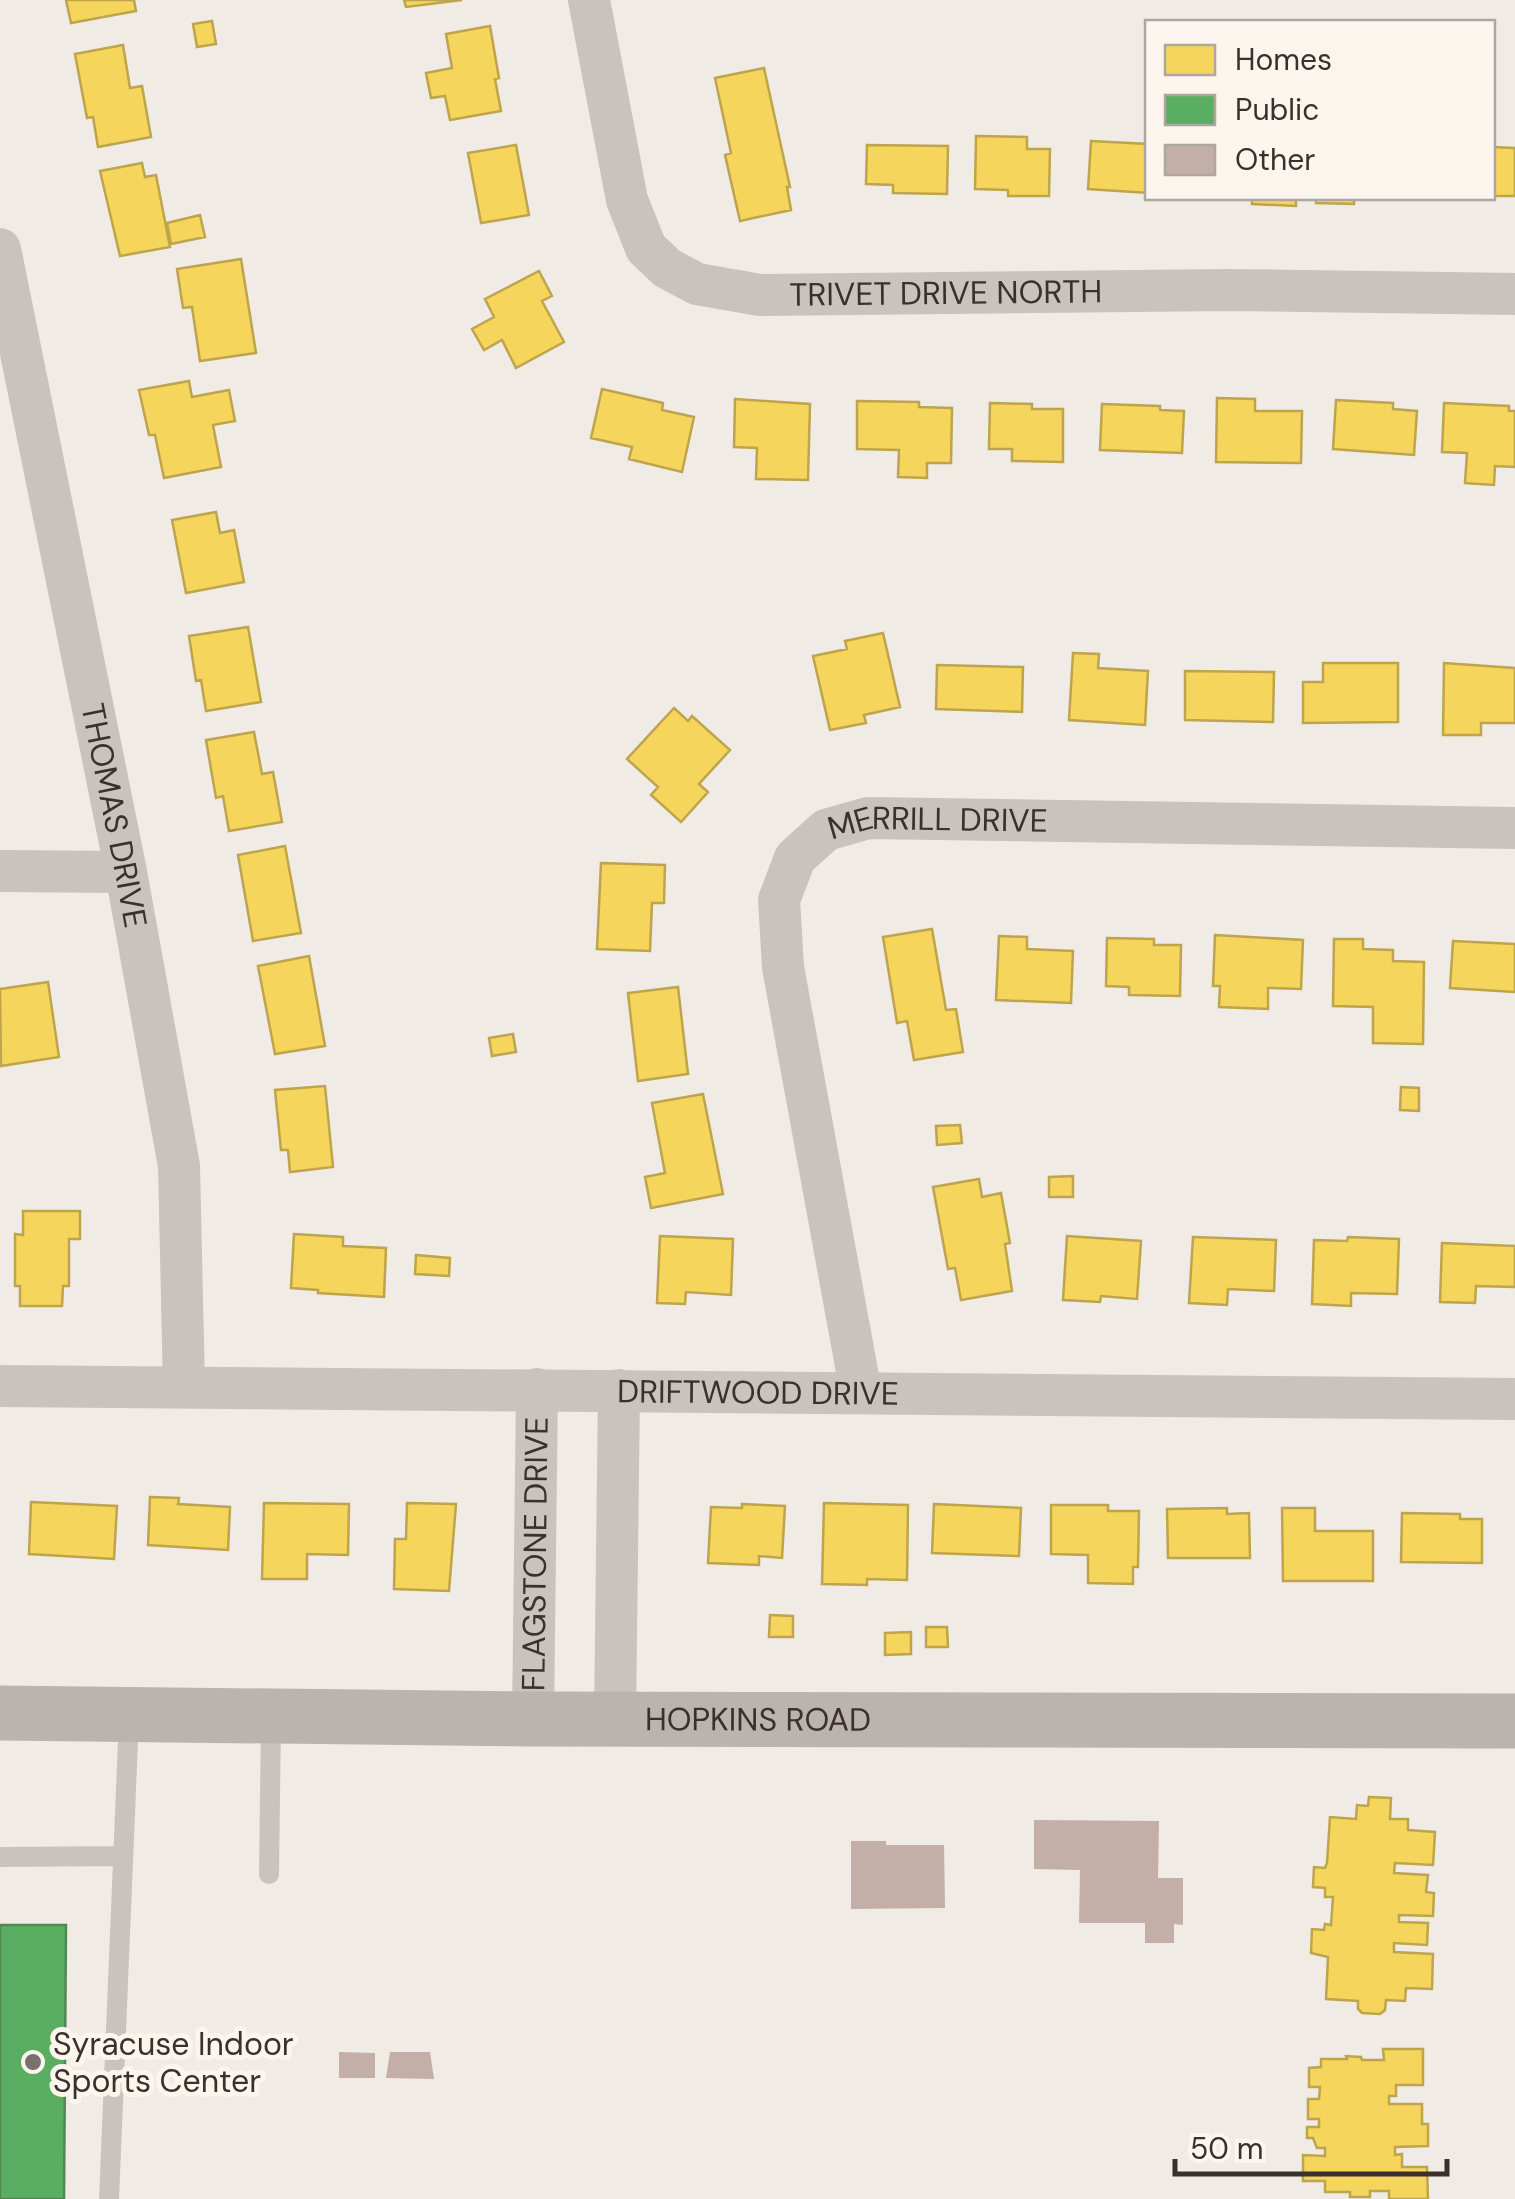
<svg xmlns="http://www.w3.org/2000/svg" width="1515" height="2199" font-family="'DM Sans',sans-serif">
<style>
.homes{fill:#f6d55c;stroke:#bea44d;stroke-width:2.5}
.public{fill:#5aae61;stroke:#518851;stroke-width:2.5}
.building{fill:#c3afa7}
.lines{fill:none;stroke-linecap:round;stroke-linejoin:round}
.lane{stroke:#c9c3be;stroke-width:20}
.street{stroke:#c9c3be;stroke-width:42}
.secondary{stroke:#bab3ae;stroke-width:55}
.poi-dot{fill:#7a716c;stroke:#fbf5ee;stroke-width:4}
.labels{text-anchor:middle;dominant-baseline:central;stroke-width:10;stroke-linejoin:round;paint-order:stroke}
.street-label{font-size:32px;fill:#3b302b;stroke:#fbf5ee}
.poi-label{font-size:32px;fill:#3b302b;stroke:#fbf5ee;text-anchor:start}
</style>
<rect width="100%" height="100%" fill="#f0ebe5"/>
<path class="homes" d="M66 0H134L136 11 71 23Z
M404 0H462L406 7Z
M212 21 216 44 197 47 193 24Z
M490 26 499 78 495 79 501 111 450 120 445 96 431 98 426 73 452 68 446 34Z
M123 45 130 88 142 86 151 137 98 147 93 117 87 118 75 54Z
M764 68 790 187H787L791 210 740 221 725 155 731 153 715 78Z
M976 136 1027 137V149H1050L1049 196H1008V190L975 189Z
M1091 141 1148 144V193L1088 189Z
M516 145 529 215 481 223 468 153Z
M867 145 948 146 947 194 893 193V185L866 184Z
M1492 147 1515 148V196H1492Z
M142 163 145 177 156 175 170 247 120 256 100 171Z
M1252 198H1296V206L1252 204Z
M1316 198H1354V204L1316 203Z
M200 215 205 237 171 244 167 223Z
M241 259 256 353 200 361 192 307 183 308 177 269Z
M539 271 552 296 542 301 564 342 516 368 502 340 484 350 472 329 494 317 485 299Z
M189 381 192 397 229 390 235 421 213 425 221 467 164 478 155 435H149L139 390Z
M602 389 663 403 662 410 694 417 682 472 629 459 632 447 591 438Z
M1217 398 1255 399V411H1302L1301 463 1216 462Z
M735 399 810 404 808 480 756 479 757 448 734 447Z
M1336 400 1393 403V409L1417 411 1414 455 1333 449Z
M857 401 919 402V407L952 408 951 463H927V478L898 477 899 450 857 449Z
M990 403 1032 404V409H1063V462L1012 461V449H989Z
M1444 403 1509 406V411H1515V467L1495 466 1494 485 1465 483 1467 453 1442 452Z
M1102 404 1160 406V410L1184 411 1182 453 1100 450Z
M216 512 220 533 234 530 244 582 186 593 172 520Z
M248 627 261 702 206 711 201 680 196 681 189 636Z
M883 633 900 707 864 715 866 723 830 730 813 656 847 649 845 641Z
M1073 653 1099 654 1098 668 1148 671 1145 725 1069 720Z
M1323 663H1398V722L1303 723V682H1323Z
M1444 663 1515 668V723H1481V735H1443Z
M937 665 1023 667 1022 712 936 709Z
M1185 671 1274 672 1273 722 1185 720Z
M674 708 688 721 692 716 730 750 699 784 708 792 681 822 651 795 658 787 627 759Z
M254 732 262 774 273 772 282 822 229 831 223 796 216 798 206 740Z
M285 846 301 933 253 941 238 855Z
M601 863 665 865 664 903H652L650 951 597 949Z
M932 929 946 1010 956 1009 963 1052 914 1060 907 1021 897 1023 883 937Z
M1215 935 1303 940 1301 989 1268 988V1009L1219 1007 1220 986H1213Z
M999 936 1027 937V949L1073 951 1071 1003 996 1000Z
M1107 938 1154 939V945H1181L1180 996 1129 995V987L1106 986Z
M1334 939H1363V949L1393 950V961L1424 962 1423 1044 1373 1043V1007L1333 1006Z
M1453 941 1515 944V992L1450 988Z
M309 956 325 1046 275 1054 258 966Z
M48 982 59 1057 1 1066 0 989Z
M678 987 688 1074 638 1081 628 993Z
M513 1034 516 1052 492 1056 489 1038Z
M325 1086 333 1167 290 1172 288 1150H281L275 1090Z
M1401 1087 1419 1088V1111L1400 1110Z
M703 1094 723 1194 651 1208 645 1177 665 1173 652 1103Z
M960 1125 962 1143 937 1145 936 1126Z
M1073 1176V1197H1049V1177Z
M979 1179 982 1197 1001 1193 1010 1243 1005 1244 1012 1291 961 1300 955 1268 948 1269 933 1187Z
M23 1211H80V1239H69V1286H63L62 1306H20V1286H15V1234L23 1235Z
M294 1234 343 1237V1246L386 1248 384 1297 318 1293V1290L291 1288Z
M660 1236 733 1239 731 1295 686 1292 685 1304 657 1303Z
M1067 1236 1141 1241 1137 1299 1101 1296 1100 1302 1063 1300Z
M1193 1237 1276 1240 1274 1291 1228 1289 1227 1305 1189 1303Z
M1348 1237 1399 1239 1397 1294 1351 1293V1306L1312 1304 1314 1240 1347 1241Z
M1442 1243 1515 1246V1287L1476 1286 1475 1303 1440 1302Z
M416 1255 450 1258 449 1276 415 1274Z
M150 1497 179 1498 178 1504 230 1507 228 1550 148 1545Z
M31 1502 117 1506 114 1559 29 1554Z
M264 1503 349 1504 348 1555 307 1554V1579H262Z
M407 1503 456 1504 449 1591 394 1589 395 1539H406Z
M824 1503 908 1505 907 1580 867 1579V1585L822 1584Z
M742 1504 785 1506 782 1558 759 1556V1565L708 1563 711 1507 742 1508Z
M934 1504 1021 1508 1019 1556 932 1553Z
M1051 1505H1108V1511H1139L1138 1567H1133V1584L1088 1583V1555L1051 1554Z
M1227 1508V1514L1249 1513 1250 1558H1168L1167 1509Z
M1282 1508H1315V1531H1373V1581H1283Z
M1402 1513 1460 1514V1519H1482V1563L1401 1562Z
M770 1615 793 1616V1637H769Z
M926 1627H947L948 1647H926Z
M911 1632V1654L885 1655V1633Z
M1369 1797 1391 1798 1390 1819H1408V1830L1435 1832 1433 1865 1395 1863 1394 1873 1428 1875 1426 1892 1434 1893 1433 1916 1399 1915V1922L1428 1923 1427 1945 1394 1943V1952L1433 1954 1432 1989 1406 1988 1405 2001 1386 2000 1385 2010 1380 2014 1362 2013 1358 2009V2001L1326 1999 1328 1957 1311 1953 1312 1929 1324 1930 1325 1924 1331 1925 1333 1897H1325V1888L1313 1887 1314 1867 1325 1868 1327 1863 1330 1817 1356 1819 1357 1805 1368 1806Z
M1383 2049H1423V2085H1396V2096H1389V2104H1422V2124H1428V2146L1395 2147V2155L1402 2154V2167H1427L1428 2199H1389V2191H1370V2197H1350V2192H1325V2181H1303V2155L1325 2156V2148H1317L1313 2138H1307V2127H1319V2119H1308V2099H1319L1320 2087H1309V2068L1321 2067V2059H1347L1346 2056 1361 2057 1362 2060H1384Z"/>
<path class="public" d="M0 1925H66L64 2199H0Z"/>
<path class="building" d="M1034 1820 1159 1821 1158 1878H1183V1925L1174 1924V1943H1145V1923H1079L1080 1870 1034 1869Z
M851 1841H886V1845H944L945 1908 851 1909Z
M339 2052 375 2053V2078H339Z
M390 2052H430L434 2079 386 2078Z"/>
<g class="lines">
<path class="lane" d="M0 1857 123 1856
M269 1874 271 1718
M109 2199 129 1717"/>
<g class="street">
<path id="s1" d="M589 0 627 200 646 248 667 268 697 284 760 295 1228 290 1515 294"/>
<path id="s2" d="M0 249 126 872 179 1166 184 1387"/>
<path d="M0 871 126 872"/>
<path id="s3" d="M0 1386 1515 1399"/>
<path id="s4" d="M861 1393 783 967 779 900 795 858 826 830 868 818 1515 828"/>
<path id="s5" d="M533 1719 537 1389"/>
<path d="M615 1719 619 1390"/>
</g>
<path class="secondary" id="s6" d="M0 1713 533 1719 1515 1721"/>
</g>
<circle class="poi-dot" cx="33" cy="2062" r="10"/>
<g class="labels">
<g class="street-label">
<text stroke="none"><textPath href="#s1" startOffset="568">TRIVET DRIVE NORTH</textPath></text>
<text stroke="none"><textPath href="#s2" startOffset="578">THOMAS DRIVE</textPath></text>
<text stroke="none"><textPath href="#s4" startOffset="700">MERRILL DRIVE</textPath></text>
<text stroke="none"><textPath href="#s3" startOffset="758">DRIFTWOOD DRIVE</textPath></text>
<text stroke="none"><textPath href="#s5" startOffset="165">FLAGSTONE DRIVE</textPath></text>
<text stroke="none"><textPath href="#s6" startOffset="758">HOPKINS ROAD</textPath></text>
</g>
<g class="poi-label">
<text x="53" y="2044">Syracuse Indoor<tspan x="53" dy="37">Sports Center</tspan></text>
</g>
</g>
<rect x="1145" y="20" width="350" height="180" fill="#fbf5ee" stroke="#aea6a0" stroke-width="2.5"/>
<rect x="1165" y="45" width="50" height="30" fill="#f6d55c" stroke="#aea6a0" stroke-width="2.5"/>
<text x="1235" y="70" font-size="30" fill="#3b302b">Homes</text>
<rect x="1165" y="95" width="50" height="30" fill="#5aae61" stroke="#aea6a0" stroke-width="2.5"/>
<text x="1235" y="120" font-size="30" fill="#3b302b">Public</text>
<rect x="1165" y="145" width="50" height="30" fill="#c3afa7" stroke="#aea6a0" stroke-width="2.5"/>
<text x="1235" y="170" font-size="30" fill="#3b302b">Other</text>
<path d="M1175 2159v15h272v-15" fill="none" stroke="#3b302b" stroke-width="5"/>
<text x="1190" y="2159" font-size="30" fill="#3b302b" stroke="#fbf5ee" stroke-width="8" paint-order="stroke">50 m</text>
</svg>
